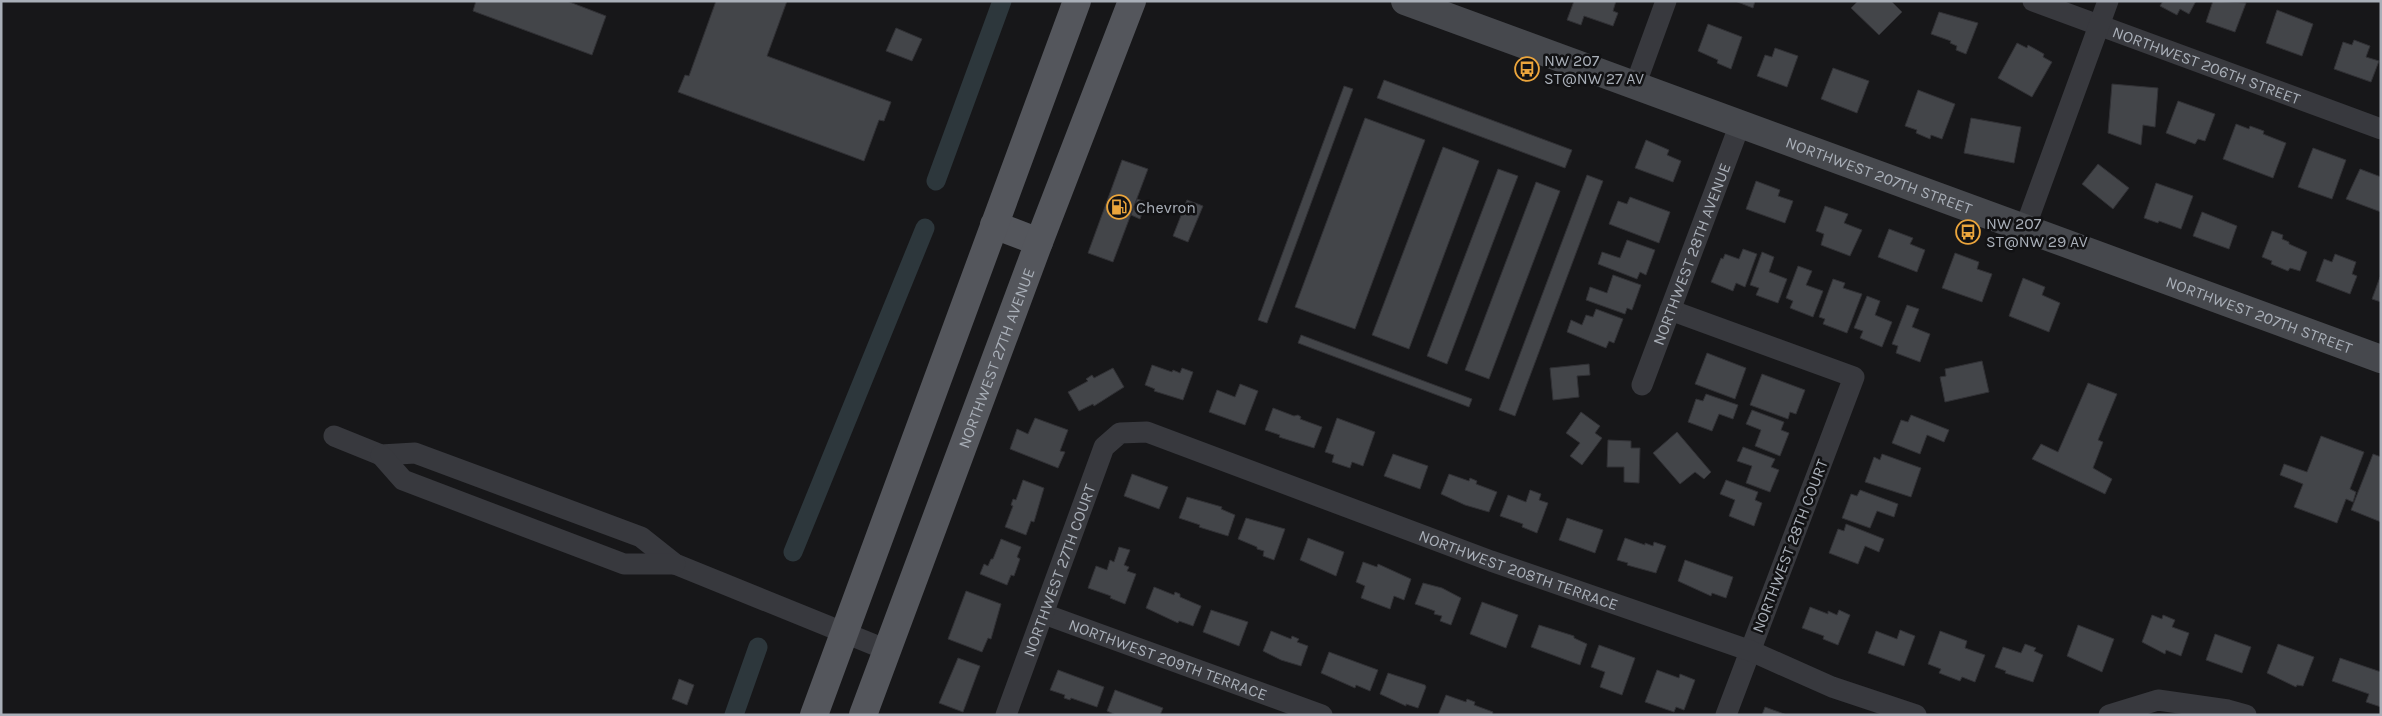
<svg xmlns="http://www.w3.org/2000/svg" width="2382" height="716" font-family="Karla,sans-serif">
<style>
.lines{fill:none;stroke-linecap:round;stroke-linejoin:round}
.canal{stroke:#2d373c;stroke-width:19}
.building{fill:#434549;stroke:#313135}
.street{stroke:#38393e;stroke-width:21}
.secondary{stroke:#46484d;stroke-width:28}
.primary{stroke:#54565c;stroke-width:28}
.labels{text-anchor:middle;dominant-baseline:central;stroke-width:5;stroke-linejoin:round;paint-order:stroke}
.poi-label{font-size:16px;fill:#a9afb8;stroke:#121214;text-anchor:start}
.street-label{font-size:16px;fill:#a9afb8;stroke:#121214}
</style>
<rect width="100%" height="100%" fill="#171719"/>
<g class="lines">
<path class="canal" d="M936 181 1002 1
M793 552 925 228
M734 715 758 647"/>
</g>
<path class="building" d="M476 1H567L606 16 592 55 473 11Z
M716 1H787L767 56 891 102 884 121 879 120 864 161 678 92 685 75 689 76Z
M1574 1H1616L1613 11 1618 13 1613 26 1584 16 1581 25 1567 20Z
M1735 1H1755L1753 8Z
M1858 1H1891L1902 12 1879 35 1851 8Z
M2163 1H2196L2189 14 2180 9 2177 15 2160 6Z
M2213 1 2246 3 2235 32 2206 22Z
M2277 10 2313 24 2302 56 2266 43Z
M1939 12 1978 23 1966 54 1956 50 1957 46 1950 43 1951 41 1931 34Z
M1708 24 1742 37 1731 69 1717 63 1718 60 1698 51Z
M896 28 922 39 912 61 886 51Z
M2354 40 2370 46 2366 57 2379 61 2371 82 2334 69 2343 42 2352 45Z
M2017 43 2027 48 2028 45 2044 54 2043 57 2052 62 2032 97 1998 78Z
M1775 48 1798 56 1787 87 1757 76 1765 55 1772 57Z
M1833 68 1869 81 1857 113 1821 99Z
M1384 80 1572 150 1565 168 1377 98Z
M2112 84 2158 88 2155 127 2143 125 2141 145 2108 133Z
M1344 86 1353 89 1267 323 1258 320Z
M1918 90 1955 104 1942 139 1931 135 1930 139 1916 133 1917 130 1905 126Z
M2178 101 2215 114 2205 141 2198 139 2195 144 2166 133Z
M1365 118 1425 140 1355 329 1295 307Z
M1971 118 2021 127 2014 163 1964 153Z
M2236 124 2249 129 2250 126 2264 131 2263 134 2286 143 2273 178 2223 159Z
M1646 140 1669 150 1667 155 1681 161 1673 182 1635 168Z
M1443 147 1479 161 1409 349 1372 335Z
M2313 148 2346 160 2332 199 2298 187Z
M1122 160 1148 169 1113 262 1088 253Z
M2098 164 2129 188 2113 209 2082 184Z
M1498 169 1518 176 1447 364 1427 356Z
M2360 169 2381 177V212L2346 199Z
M1587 175 1603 181 1515 416 1499 410Z
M1756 181 1780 190 1778 196 1793 201 1785 223 1746 209Z
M1536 182 1560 191 1489 379 1465 370Z
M2156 183 2193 196 2181 229 2159 221 2158 223 2144 218Z
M1630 197 1670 212 1659 243 1609 224 1618 201 1627 204Z
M1137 199 1146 202 1140 219 1131 215Z
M1187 200 1203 206 1188 242 1173 236Z
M1825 206 1848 214 1844 223 1862 230 1850 256 1821 245 1824 234 1816 231Z
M2202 212 2237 226 2229 249 2193 236Z
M1889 229 1913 238 1910 244 1925 250 1917 272 1878 257Z
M2272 231 2283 235 2282 239 2289 242V244L2307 252 2300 271 2290 268 2288 271 2271 264 2272 261 2262 257Z
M1627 240 1655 250 1646 275 1640 272 1637 279 1598 264 1602 252 1620 258Z
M1743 249 1757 254 1745 287 1736 283 1733 291 1711 282 1721 258 1723 259 1725 254 1739 259Z
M1762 252 1774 257 1769 272 1787 279 1778 303 1756 295 1759 288 1750 285Z
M1955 253 1979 262 1977 269 1992 274 1982 302 1942 288Z
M2335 254 2356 262 2352 274 2357 276 2350 294 2316 281 2324 259 2332 262Z
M1798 266 1812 271 1806 285 1823 291 1813 317 1790 308 1793 301 1786 298Z
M1613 275 1641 285 1632 310 1627 308 1625 314 1586 300 1590 287 1607 293Z
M2380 277 2381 278V302L2372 299Z
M2023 278 2045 287 2042 295 2060 303 2049 332 2009 316Z
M1833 279 1845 283 1843 288 1862 294 1847 333 1823 324 1825 319 1819 317Z
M1867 296 1880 301 1875 315 1892 322 1882 347 1860 338 1863 331 1854 328Z
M1907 305 1919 309 1912 327 1930 334 1920 362 1896 353 1898 346 1892 344Z
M1596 309 1623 319 1614 343 1609 341 1606 348 1567 332 1571 320 1582 325 1586 315 1593 317Z
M1301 335 1472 399 1469 407 1298 343Z
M1707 353 1746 368 1735 399 1695 384Z
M1982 361 1989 392 1945 402 1940 377 1946 376 1945 369Z
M1589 364 1590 375 1577 376 1579 397 1553 400 1550 368Z
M1152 365 1172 372 1173 370 1180 373 1182 368 1193 372 1183 400 1154 391 1155 389 1145 385Z
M1113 368 1124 387 1094 406 1093 404 1079 411 1068 392 1088 381 1086 379 1092 375 1094 378Z
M1762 374 1805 390 1796 414 1790 412 1788 419 1750 405Z
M2088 383 2117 394 2098 440 2103 442 2093 468 2112 479 2105 494 2032 459 2041 444 2058 452Z
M1240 384 1258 391 1245 425 1209 412 1217 390 1235 397Z
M1706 394 1738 405 1733 419 1719 414 1712 431 1688 422 1696 399 1703 401Z
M1273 408 1294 416 1298 415 1301 417 1300 419 1322 427 1314 448 1279 437 1280 435 1265 430Z
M1752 410 1784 422 1781 430 1789 433 1780 456 1755 446 1761 430 1746 424Z
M1581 412 1600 426 1595 433 1602 438 1582 465 1570 456 1580 443 1566 433Z
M1911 415 1949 430 1944 442 1927 435 1920 454 1892 443 1901 420 1908 422Z
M1035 418 1068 430 1060 451 1065 452 1058 468 1010 449 1017 429 1028 434Z
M1337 418 1375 432 1363 466 1352 462 1350 468 1332 462 1334 455 1325 452Z
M1677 432 1711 472 1704 479 1695 472 1680 484 1653 453Z
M2321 436 2364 452 2350 489 2356 492 2353 502 2346 499 2337 523 2294 507 2303 484 2280 475 2284 464 2307 472Z
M1608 440 1631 441V448H1640L1639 483 1624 482V467H1607Z
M1743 447 1775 459 1771 467 1779 470 1770 492 1746 483 1752 466 1737 461Z
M1393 454 1428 466 1420 489 1384 476Z
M1882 454 1921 468 1911 497 1865 482 1874 457 1880 460Z
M2373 454 2381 457V522L2351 510Z
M1132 474 1168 487 1159 509 1124 496Z
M1449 474 1469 481 1470 478 1477 481 1476 484 1497 492 1489 512 1465 505 1441 494Z
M1023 480 1044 488 1034 522 1031 521 1026 535 1005 527 1013 506 1011 505 1013 499 1016 500Z
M1726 480 1758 492 1755 500 1762 503 1754 526 1729 516 1735 500 1720 494Z
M1530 490 1541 494 1539 500 1548 503 1537 533 1522 527 1523 524 1500 516 1508 495 1526 502Z
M1860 490 1898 504 1894 517 1877 511 1870 528 1842 518 1851 494 1857 496Z
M1187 497 1222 507 1221 509 1235 515 1228 536 1199 527 1200 525 1179 518Z
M1246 518 1285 529 1274 560 1263 556 1264 551 1257 549V547L1238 539Z
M1567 518 1603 530 1595 553 1559 540Z
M1846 524 1884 539 1879 552 1865 546 1858 564 1829 553 1838 529 1844 531Z
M1308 538 1344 552 1336 576 1300 560Z
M1625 538 1645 545V543L1653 546 1654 542 1666 546 1656 573 1627 565 1628 563 1617 560Z
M1001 539 1021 547 1017 557 1020 559 1014 576 1011 575 1007 585 980 574 984 564 988 566 991 559H993Z
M1119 547 1130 550 1124 565 1129 567 1127 571 1136 574 1125 604 1110 598 1111 596 1088 588 1096 566 1107 570 1110 560 1114 562Z
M1685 560 1733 577 1726 598 1712 593 1711 596 1678 581Z
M1363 562 1377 567 1378 564 1411 579 1404 600 1394 596 1390 609 1361 598 1365 586 1356 582Z
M1423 583 1442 588 1461 598 1451 625 1440 621 1442 616 1434 614 1435 611 1415 604Z
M1154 587 1174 595 1175 592 1180 594V597L1201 606 1193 626 1179 621 1178 623 1146 608Z
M966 591 1001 604 991 639 988 638 982 652 948 639Z
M1482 602 1518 615 1506 648 1470 634Z
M1810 607 1828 614V611L1837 615 1839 610 1850 615 1838 645 1823 639 1824 636 1802 628Z
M1211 610 1248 622 1239 646 1203 632Z
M2152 615 2162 619 2163 615 2175 620 2172 627 2189 633 2181 656 2166 650 2165 654 2142 642Z
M1539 625 1574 636V638L1587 644 1580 665 1531 647Z
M2078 625 2114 639 2102 672 2067 656Z
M1900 630 1915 636 1904 666 1868 653 1876 631 1897 639Z
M1271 631 1291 639 1292 636 1299 639 1297 642 1308 646 1301 666 1281 660 1263 651Z
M1940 631 1967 641 1965 648 1985 655 1975 682 1962 677 1960 681 1939 673 1941 669 1928 664Z
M2215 634 2251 647 2242 673 2206 660Z
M2025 644 2036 648 2034 651 2043 655 2033 682 2005 673 2006 671 1995 667 2003 647 2021 653Z
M2278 644 2314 657 2303 686 2297 685 2296 687 2267 673Z
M1599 645 1635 658 1622 695 1600 687 1605 672 1591 667Z
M1329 652 1378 670 1370 691 1356 685 1355 688 1321 673Z
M958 658 980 666 963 712 939 703Z
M2340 658 2381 672V707L2366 702 2369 694 2332 681Z
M1058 670 1104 687 1097 707 1071 698 1070 700 1064 698 1065 695 1050 690Z
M1657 670 1679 678 1680 674 1695 680 1684 710 1676 707 1674 712 1645 702Z
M1388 673 1425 685 1426 687 1418 708 1406 704V706L1380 694Z
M679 679 694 685 687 705 672 699Z
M1115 690 1163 708 1160 715H1116L1107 711Z
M1446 695 1466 702 1467 699 1475 702 1474 705 1493 712 1492 715H1438Z
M1765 707 1787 715H1762Z"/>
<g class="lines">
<g class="street">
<path id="s1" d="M2033 1 2381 129"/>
<path d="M1635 86 1666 1"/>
<path d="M2025 228 2108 1"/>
<path d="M1670 310 1854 377 1726 715"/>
<path id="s2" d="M1642 385 1740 124"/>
<path d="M334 436 381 455 415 453 641 537 675 564 887 650"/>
<path d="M381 455 403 480 624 564H675"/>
<path id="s3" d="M1044 614 1322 715"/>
<path id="s4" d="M1006 715 1104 447 1120 433 1147 432 1491 561 1751 651 1832 687 1916 715"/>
<path d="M2109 715 2158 700 2228 710 2246 715"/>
</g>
<path class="secondary" id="s5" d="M1405 1 2381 359"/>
<g class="primary">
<path d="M994 225 1039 242"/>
<path d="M814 715 1077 1"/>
<path id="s6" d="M863 715 1039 242 1132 1"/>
</g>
</g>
<defs>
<g id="bus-ring" transform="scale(1.25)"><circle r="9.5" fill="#121214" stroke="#eba53c" stroke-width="1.5"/><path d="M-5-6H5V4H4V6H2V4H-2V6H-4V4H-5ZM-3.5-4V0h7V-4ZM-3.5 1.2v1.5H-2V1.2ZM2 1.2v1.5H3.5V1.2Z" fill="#eba53c"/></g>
<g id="fuel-ring" transform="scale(1.25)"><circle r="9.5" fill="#121214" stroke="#eba53c" stroke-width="1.5"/><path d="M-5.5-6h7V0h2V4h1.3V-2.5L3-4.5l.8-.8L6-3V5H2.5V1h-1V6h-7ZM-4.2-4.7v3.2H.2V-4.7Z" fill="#eba53c"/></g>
</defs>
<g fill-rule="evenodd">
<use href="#bus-ring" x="1527" y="69"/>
<use href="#fuel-ring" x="1119" y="207"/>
<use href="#bus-ring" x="1968" y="232"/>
</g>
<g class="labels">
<g class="poi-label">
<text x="1544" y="60">NW 207<tspan x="1544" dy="18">ST@NW 27 AV</tspan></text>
<text x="1136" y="207">Chevron</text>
<text x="1986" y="223">NW 207<tspan x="1986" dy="18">ST@NW 29 AV</tspan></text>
</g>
<g class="street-label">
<text stroke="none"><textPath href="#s1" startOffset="185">NORTHWEST 206TH STREET</textPath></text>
<text stroke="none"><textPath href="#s5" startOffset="505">NORTHWEST 207TH STREET</textPath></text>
<text stroke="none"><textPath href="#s2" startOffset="140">NORTHWEST 28TH AVENUE</textPath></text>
<text stroke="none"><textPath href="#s5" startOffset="910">NORTHWEST 207TH STREET</textPath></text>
<text stroke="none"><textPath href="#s6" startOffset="381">NORTHWEST 27TH AVENUE</textPath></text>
<text transform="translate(1790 546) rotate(-69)">NORTHWEST 28TH COURT</text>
<text stroke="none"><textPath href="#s4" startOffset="730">NORTHWEST 208TH TERRACE</textPath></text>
<text stroke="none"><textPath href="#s4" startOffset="154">NORTHWEST 27TH COURT</textPath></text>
<text stroke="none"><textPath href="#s3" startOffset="132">NORTHWEST 209TH TERRACE</textPath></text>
</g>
</g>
<rect width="2382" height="716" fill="none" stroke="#a9afb8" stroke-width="5"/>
</svg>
